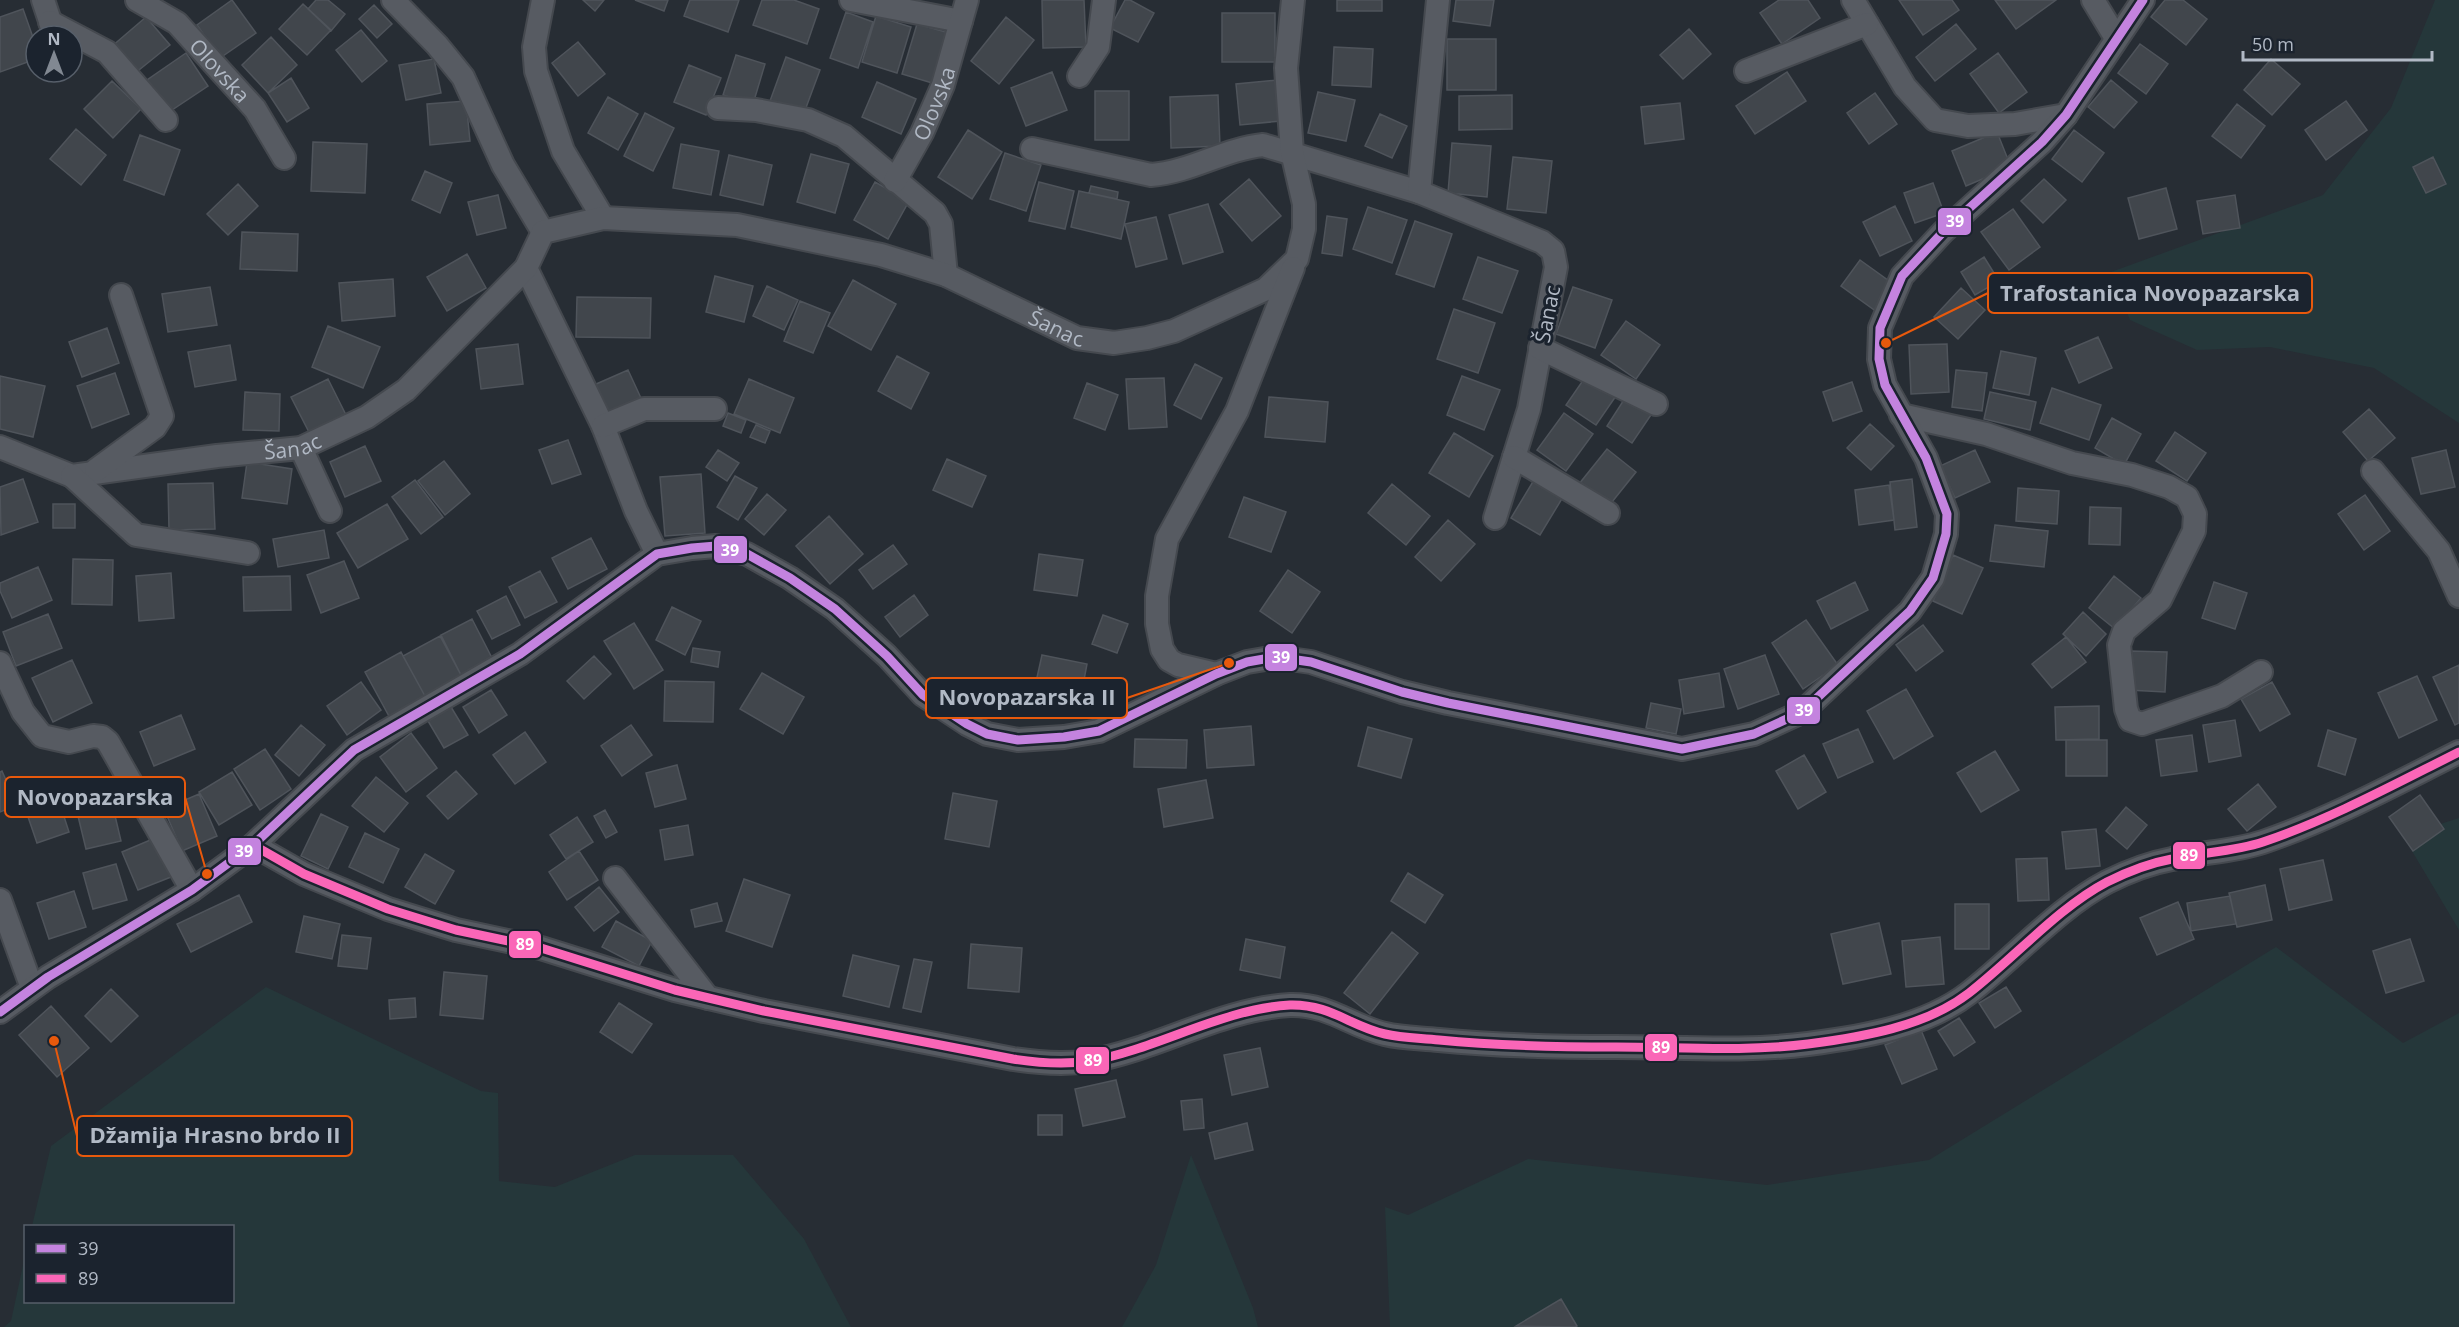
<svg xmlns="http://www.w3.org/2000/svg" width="2459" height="1327" font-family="'Open Sans',sans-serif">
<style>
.green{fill:#25373a}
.building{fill:#41464c;stroke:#4f545b;stroke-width:1.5}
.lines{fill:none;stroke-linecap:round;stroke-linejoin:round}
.street-casing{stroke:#45494f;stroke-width:26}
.street{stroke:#575b62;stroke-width:22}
.bus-1-casing{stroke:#1b232e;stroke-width:14}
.bus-2-casing{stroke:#1b232e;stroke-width:14}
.bus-1{stroke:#c483df;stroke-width:9}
.bus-2{stroke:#fa66b7;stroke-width:9}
.labels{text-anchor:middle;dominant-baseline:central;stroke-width:6;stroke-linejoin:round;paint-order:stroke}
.street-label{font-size:21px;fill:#b1b9c5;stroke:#1b232e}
.leader{fill:none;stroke:#e8590c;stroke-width:2}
.callout-dot{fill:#e8590c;stroke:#1b232e;stroke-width:2}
.callout{fill:#1b232e;stroke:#e8590c;stroke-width:2}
.callout-label{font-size:22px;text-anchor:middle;font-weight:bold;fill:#b1b9c5}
.line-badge{stroke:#1b232e;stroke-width:2}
.badge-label{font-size:16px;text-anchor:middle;font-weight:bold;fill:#fff}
</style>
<rect width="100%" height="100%" fill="#272d34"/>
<path class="green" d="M2435 0H2459V423L2374 368 2270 347 2197 350 2130 320 2111 272 2323 195 2391 108Z
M2459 818V930L2403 836Z
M2276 947 2403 1043 2459 1013V1327H1390L1385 1207 1408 1215 1528 1159 1767 1185 1929 1160Z
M266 987 481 1091 498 1093 499 1181 555 1187 635 1155H733L804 1239 851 1327H4L11 1321 25 1256 26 1302H232V1226H32L51 1146Z
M1191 1155 1253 1308 1258 1327H1122L1156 1265Z"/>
<path class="building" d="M232 0 256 33 220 58 197 25Z
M316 0H328L345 14 331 31 308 9Z
M583 0H604L595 11Z
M635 0H668L664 11Z
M690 0H739L728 32 684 16Z
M762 0H794L819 9 807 44 753 25Z
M1042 0H1084L1086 47 1043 48Z
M1125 0H1130L1154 13 1138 42 1110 28Z
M1337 0H1382V11H1337Z
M1456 0H1494L1490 26 1453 21Z
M1779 0H1808L1820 18 1782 44 1760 13Z
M1899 0H1952L1959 10 1923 35Z
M1995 0H2056L2016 29Z
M2165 0H2183L2207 19 2186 45 2151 17Z
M303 4 331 30 307 55 279 29Z
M374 5 392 24 377 38 359 19Z
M23 9 36 46V59L0 72V17Z
M846 12 873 22 858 68 830 58Z
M1222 13H1275V62H1222Z
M876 16 911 27 897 73 862 62Z
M146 17 170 45 134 74 111 47Z
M1006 17 1034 40 999 84 971 61Z
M917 24 953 34 939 85 902 74Z
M1956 24 1976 49 1935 81 1916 57Z
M1689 29 1711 54 1683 79 1660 55Z
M361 30 387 61 362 82 336 50Z
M271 37 297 65 268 93 242 65Z
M1447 39H1496V90H1447Z
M578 42 605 74 578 96 552 63Z
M2140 44 2168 64 2146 94 2118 73Z
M1334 47 1373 49 1371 87 1332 85Z
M186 53 208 86 169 112 147 80Z
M1998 53 2027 92 1999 113 1970 74Z
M736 55 765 64 753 104 723 95Z
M786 57 820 70 804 113 770 101Z
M434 59 441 93 406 100 399 65Z
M2271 59 2300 84 2272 115 2244 90Z
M689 65 721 78 706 115 674 102Z
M1052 72 1067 110 1026 126 1011 88Z
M1787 72 1806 101 1755 134 1736 106Z
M291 78 309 108 287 122 268 93Z
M1278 80 1281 121 1240 125 1236 84Z
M2111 80 2137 102 2114 128 2088 107Z
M112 81 141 109 113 138 84 109Z
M877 82 916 99 901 134 862 117Z
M1095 91H1129V140H1095Z
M1318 92 1355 100 1346 141 1308 133Z
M1875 93 1897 124 1869 144 1847 113Z
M1218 95 1220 146 1171 148 1170 97Z
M1512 95V129L1459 130V96Z
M608 97 638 114 618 150 588 133Z
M466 101 470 141 430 145 427 104Z
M2346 101 2367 130 2326 160 2305 130Z
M1680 103 1684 139 1645 144 1641 107Z
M2237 104 2265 126 2241 158 2212 136Z
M645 113 674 128 653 171 624 156Z
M1380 114 1407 126 1392 158 1365 146Z
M76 129 106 155 81 185 50 159Z
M968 130 1002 152 972 199 938 177Z
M2074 130 2104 153 2082 182 2052 159Z
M1997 132 2011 167 1966 186 1952 151Z
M140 135 180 150 164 195 124 180Z
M313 142 367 144 365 193 311 191Z
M1452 143 1491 146 1487 197 1448 193Z
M681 144 719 151 711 195 673 188Z
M1005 153 1041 165 1026 211 990 199Z
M811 154 849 164 835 213 797 202Z
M729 155 772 165 763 205 720 195Z
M1513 157 1552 161 1546 213 1507 209Z
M2433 157 2446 184 2426 193 2413 167Z
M425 171 452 183 440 213 412 200Z
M1249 179 1281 216 1252 241 1220 204Z
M2044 179 2066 200 2043 223 2021 201Z
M875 182 909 201 888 239 854 220Z
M1039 182 1074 191 1065 229 1029 221Z
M1933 183 1944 213 1915 223 1904 193Z
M238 184 258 206 228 235 207 214Z
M1091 186 1118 192 1117 199 1089 193Z
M2166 188 2177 229 2139 239 2128 198Z
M1079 191 1129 202 1121 239 1071 227Z
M498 195 506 228 477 235 468 202Z
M2235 195 2240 228 2203 234 2197 201Z
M1208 204 1223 252 1183 264 1169 215Z
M1895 206 1912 241 1880 256 1863 222Z
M1368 207 1407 220 1392 263 1353 249Z
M2013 209 2040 247 2009 270 1981 232Z
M1327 216 1347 219 1342 256 1322 253Z
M1156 217 1167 259 1136 267 1125 224Z
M1415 221 1452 234 1434 287 1396 274Z
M242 232 298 234 297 271 240 269Z
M467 254 486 288 447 311 427 277Z
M1478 257 1518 271 1502 313 1463 299Z
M1984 257 1999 281 1975 295 1961 272Z
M1860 260 1896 286 1877 312 1841 286Z
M715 276 753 286 744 322 706 312Z
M393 279 395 316 342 321 339 283Z
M853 280 896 304 871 350 828 326Z
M767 286 798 300 784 330 753 316Z
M210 287 217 325 168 332 162 294Z
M1573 287 1612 300 1595 348 1556 334Z
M1961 288 1985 310 1958 339 1934 317Z
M577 297 651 298 650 338 576 337Z
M800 301 830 313 813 353 784 341Z
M1454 309 1495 323 1478 373 1437 359Z
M1626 321 1660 345 1636 379 1601 355Z
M328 326 380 347 363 388 312 367Z
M107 328 119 363 82 377 69 342Z
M2098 337 2112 368 2079 383 2065 351Z
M518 344 523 384 481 389 476 349Z
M1947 344 1949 392 1911 394 1909 345Z
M230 345 236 380 195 387 188 352Z
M2001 351 2036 358 2029 395 1993 388Z
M897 356 929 373 911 409 878 391Z
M1195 364 1222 378 1201 419 1174 405Z
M628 370 641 398 607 413 594 385Z
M1956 370 1987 373 1982 411 1952 407Z
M115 373 129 414 92 428 77 386Z
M0 376 45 386 33 437 0 429Z
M1462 376 1500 390 1484 430 1447 415Z
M1586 376 1616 396 1596 425 1566 405Z
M1164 378 1167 427 1129 429 1126 379Z
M328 379 348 419 312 438 291 397Z
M749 379 794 398 780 433 734 414Z
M1852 382 1862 411 1833 421 1823 392Z
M1087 383 1118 395 1105 430 1074 418Z
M2052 388 2101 405 2089 440 2040 423Z
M245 392 280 394 279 431 243 430Z
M1990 392 2036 402 2030 430 1984 419Z
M1627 395 1653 412 1632 443 1607 426Z
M1269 397 1328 402 1325 442 1265 437Z
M2369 409 2395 438 2368 461 2343 432Z
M728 413 746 420 741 433 723 426Z
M1564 413 1593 434 1566 471 1537 450Z
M2112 418 2141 434 2124 465 2095 448Z
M1870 424 1894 446 1871 470 1847 448Z
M756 425 770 431 765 443 750 437Z
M2175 432 2206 453 2187 481 2156 461Z
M1454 433 1493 456 1469 497 1429 473Z
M568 440 581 474 552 484 539 450Z
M365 446 381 481 345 497 330 462Z
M1607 449 1636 472 1608 507 1579 484Z
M718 450 739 463 727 481 706 467Z
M1975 450 1990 482 1955 498 1940 466Z
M2446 450 2455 487 2421 494 2412 458Z
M947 459 986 476 972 507 933 490Z
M444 461 470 494 445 515 418 481Z
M247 462 292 469 287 504 242 498Z
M701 474 705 533 665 536 660 477Z
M1537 475 1566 492 1540 535 1511 518Z
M735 476 757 488 738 520 717 507Z
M23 479 38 522 1 535 0 487Z
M1912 479 1917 527 1895 530 1890 482Z
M415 480 443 517 421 534 392 497Z
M213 483 215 529 169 530 168 484Z
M1392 484 1430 516 1406 545 1368 513Z
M1889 485 1894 520 1859 525 1855 490Z
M2018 488 2059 491 2057 524 2016 521Z
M767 494 786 510 764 535 745 519Z
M2365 495 2390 531 2364 550 2338 514Z
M1244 497 1286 512 1271 552 1229 537Z
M53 504H75V528H53Z
M387 504 408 539 358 568 337 533Z
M2090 507 2121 508 2120 545 2089 544Z
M829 516 863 554 830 584 796 546Z
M1448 520 1475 544 1441 581 1415 557Z
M1995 525 2048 531 2044 567 1990 561Z
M324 530 329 558 278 567 273 539Z
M591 538 607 569 568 589 552 558Z
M893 545 907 564 873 589 859 570Z
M1039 554 1083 560 1077 596 1034 590Z
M1953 555 1983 568 1962 614 1933 601Z
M73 559 113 560 112 605 72 604Z
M344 561 359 598 321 613 307 575Z
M38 567 52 600 12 618 0 591V583Z
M1288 570 1320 592 1292 633 1260 611Z
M540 571 557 602 525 618 509 587Z
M171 573 174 618 139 621 136 576Z
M290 576 291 610 244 611 243 577Z
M2114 576 2141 598 2115 629 2089 608Z
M1855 582 1868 610 1831 629 1817 601Z
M2214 582 2247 593 2235 629 2202 618Z
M914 595 928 615 900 637 885 617Z
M506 596 520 625 492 639 477 611Z
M672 607 701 621 685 655 656 640Z
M2083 612 2106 634 2086 656 2063 634Z
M48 614 62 648 16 666 3 632Z
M1103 615 1128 624 1117 653 1092 644Z
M472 619 493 660 462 677 441 635Z
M1806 620 1838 665 1803 689 1772 643Z
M634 623 663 670 634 689 604 641Z
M1923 625 1943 651 1916 671 1896 645Z
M440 636 462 677 425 696 403 656Z
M2066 637 2086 662 2052 688 2032 664Z
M693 648 720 652 718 667 691 662Z
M2130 651 2167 652 2165 692 2128 690Z
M401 652 426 698 390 718 365 672Z
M1042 655 1087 664 1080 701 1034 691Z
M1765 655 1779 694 1738 709 1724 669Z
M594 656 611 674 584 699 567 681Z
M72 660 92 703 53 722 32 678Z
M2459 665V723L2455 725 2433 677Z
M762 673 804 697 783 734 740 709Z
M1719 673 1724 707 1684 714 1679 680Z
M2417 676 2437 720 2399 738 2378 693Z
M665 681 714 682 713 722 664 721Z
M361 682 381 710 347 735 327 706Z
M2272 682 2290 714 2260 731 2241 699Z
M1906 689 1933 736 1894 759 1867 711Z
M491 690 507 715 479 733 463 707Z
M1651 703 1681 709 1676 734 1646 728Z
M2099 706V739L2056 740 2055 707Z
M451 707 468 735 444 748 428 721Z
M181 715 195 749 154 766 140 732Z
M2235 720 2241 756 2209 762 2203 725Z
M301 725 325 745 299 776 275 755Z
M631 725 652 755 622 776 601 746Z
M1251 726 1254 765 1207 768 1204 730Z
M1368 727 1412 739 1401 778 1358 766Z
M1858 729 1873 762 1838 778 1823 744Z
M2328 730 2356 739 2345 775 2318 766Z
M525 732 546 762 515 784 493 755Z
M411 733 437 768 406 792 380 757Z
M2192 735 2197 771 2161 776 2156 740Z
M1135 739 1187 740 1186 768 1134 767Z
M2066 740H2107V776H2066Z
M265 749 291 789 260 810 234 769Z
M1995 751 2019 790 1981 812 1957 773Z
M1804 755 1826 792 1798 809 1776 771Z
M677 765 686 799 655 807 646 773Z
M2 771 17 805 0 812V772Z
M456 771 477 794 448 819 427 796Z
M232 772 252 805 219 825 199 792Z
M376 777 408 803 384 832 352 806Z
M1206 780 1213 818 1164 827 1158 789Z
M2258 784 2276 807 2247 831 2228 809Z
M953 793 997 801 989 847 945 839Z
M199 794 217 836 182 851 164 809Z
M2420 795 2444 829 2413 851 2389 817Z
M59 801 69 832 37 843 26 811Z
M112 803 121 841 86 849 77 812Z
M2126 807 2147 825 2127 849 2106 831Z
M605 810 617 832 606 838 594 816Z
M321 814 348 827 328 869 301 856Z
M577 817 593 842 566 859 550 835Z
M688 825 693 855 665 860 660 830Z
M2096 829 2100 866 2066 869 2062 832Z
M365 833 399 849 383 883 349 867Z
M155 838 171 877 138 890 122 852Z
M579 851 598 880 567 900 549 872Z
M425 854 454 871 435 904 405 887Z
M2047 858 2049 900 2018 901 2016 859Z
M2323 860 2332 900 2289 910 2280 869Z
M116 864 127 900 93 909 83 873Z
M1408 873 1443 895 1425 923 1391 901Z
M744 879 790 895 772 947 726 931Z
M2265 885 2272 920 2237 927 2229 893Z
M599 887 619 912 594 931 575 907Z
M74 891 86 927 49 939 37 903Z
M239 895 252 922 191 952 177 924Z
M2230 896 2236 924 2191 931 2187 903Z
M2178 902 2194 939 2157 955 2140 918Z
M717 903 722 921 695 927 691 910Z
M1955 904H1989V949H1955Z
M304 916 340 924 332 959 296 952Z
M616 921 652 941 639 966 602 947Z
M1879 923 1891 974 1843 984 1831 934Z
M1392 932 1418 953 1370 1014 1344 993Z
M342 935 371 938 367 969 338 966Z
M1940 937 1944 984 1906 987 1902 941Z
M1246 939 1285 947 1280 978 1240 970Z
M2410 939 2424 981 2386 993 2373 951Z
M971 944 1022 948 1019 992 968 988Z
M853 955 899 966 889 1007 843 996Z
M914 959 932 962 921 1012 903 1008Z
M444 972 487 976 483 1019 440 1015Z
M2006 987 2021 1011 1995 1028 1979 1003Z
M111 989 138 1016 111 1042 85 1016Z
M415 998 416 1017 390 1019 389 1000Z
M619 1003 652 1024 632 1053 600 1032Z
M51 1006 89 1048 57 1077 19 1035Z
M1959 1018 1975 1042 1954 1056 1938 1031Z
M1921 1030 1937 1069 1902 1084 1885 1045Z
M1260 1048 1268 1087 1232 1095 1224 1055Z
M1116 1080 1125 1117 1083 1126 1075 1089Z
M1202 1099 1204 1128 1184 1130 1181 1101Z
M1038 1115H1062V1135H1038Z
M1247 1123 1253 1150 1215 1159 1209 1133Z
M1561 1299 1577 1326 1575 1327 1516 1326Z"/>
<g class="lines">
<g class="street-casing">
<g id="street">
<path d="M43 0 55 36"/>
<path id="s1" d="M137 0 177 23 255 109 284 158"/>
<path d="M393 0 437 45 463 77 503 165 543 232"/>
<path d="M543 0 534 47 536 71 563 151 603 218"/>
<path d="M851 0 961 21"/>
<path d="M1853 0 1905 87 1935 120 1968 126 2015 124 2066 115"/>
<path d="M2093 0 2116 38"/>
<path d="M50 22 107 52 166 120"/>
<path d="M1746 71 1867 24"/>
<path d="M1079 76 1098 47 1104 0"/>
<path d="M718 108 756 110 808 120 844 136 935 213 941 224 946 275"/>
<path d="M1032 149 1151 175C1191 172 1224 149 1263 145L1419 192 1542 242 1553 251 1556 267 1529 409 1495 518"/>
<path id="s2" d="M895 181 922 133 943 85 967 0"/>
<path d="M1419 192 1438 0"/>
<path d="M526 268 603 426 636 511 657 554"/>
<path d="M1540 348 1656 404"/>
<path d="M1901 415 1986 434 2072 463 2132 475 2169 487 2187 497 2195 514 2194 531 2160 600 2124 631 2119 645 2126 709 2130 720 2142 724 2222 696 2261 672"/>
<path d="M603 426 644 409H715"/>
<path id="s3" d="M0 447 72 476 217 456 301 448 367 417 406 390 526 268 543 232 603 218 737 225 881 255 946 275 1077 338 1114 343 1147 338 1174 331 1266 289 1297 259 1304 229V204L1292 152 1286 68 1293 0"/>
<path d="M301 448 330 511"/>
<path d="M1514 457 1608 513"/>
<path d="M96 470 155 427 162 416 121 295"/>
<path d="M2373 471 2439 551 2459 596"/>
<path d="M72 476 136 535 248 553"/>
<path d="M0 663 23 712 42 736 69 742 93 736 102 737 108 742 192 890"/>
<path d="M1216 674 1178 665 1169 660 1162 649 1157 624V596L1167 539 1237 411 1293 268"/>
<path d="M253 845 304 874 388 909 456 930 541 948 675 990 764 1011 1013 1059C1039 1063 1063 1065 1090 1061 1158 1049 1221 1009 1290 1005 1330 1004 1350 1026 1385 1034 1402 1038 1421 1038 1439 1040 1498 1046 1556 1047 1616 1047 1679 1047 1745 1052 1808 1044 1862 1037 1925 1027 1969 993 2013 959 2059 907 2107 882 2127 872 2150 863 2172 859 2202 852 2233 852 2263 842 2331 819 2395 784 2459 752"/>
<path d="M615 878 708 998"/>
<path d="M0 900 32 988"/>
<path d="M0 1012 48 977 192 890 253 845 354 750 520 654 657 554 692 548 716 546 747 554 790 578 835 609 887 656 923 695 967 724 987 734 1018 740 1064 737 1099 731 1216 674 1247 662 1276 657 1311 662 1402 692 1448 703 1682 749 1754 734 1802 712 1910 611 1933 578 1946 534 1947 514 1926 458 1885 385 1879 359 1880 328 1902 276 1943 232 2042 142 2066 115 2143 0"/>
</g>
</g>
<use href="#street" class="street"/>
<g class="bus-1-casing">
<path id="bus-1" d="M0 1012 48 977 192 890 253 845 354 750 520 654 657 554 692 548 716 546 747 554 790 578 835 609 887 656 923 695 967 724 987 734 1018 740 1064 737 1099 731 1216 674 1247 662 1276 657 1311 662 1402 692 1448 703 1682 749 1754 734 1802 712 1910 611 1933 578 1946 534 1947 514 1926 458 1885 385 1879 359 1880 328 1902 276 1943 232 2042 142 2066 115 2143 0"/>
</g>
<g class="bus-2-casing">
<path id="bus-2" d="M253 845 304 874 388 909 456 930 541 948 675 990 764 1011 1013 1059C1039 1063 1063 1065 1090 1061 1158 1049 1221 1009 1290 1005 1330 1004 1350 1026 1385 1034 1402 1038 1421 1038 1439 1040 1498 1046 1556 1047 1616 1047 1679 1047 1745 1052 1808 1044 1862 1037 1925 1027 1969 993 2013 959 2059 907 2107 882 2127 872 2150 863 2172 859 2202 852 2233 852 2263 842 2331 819 2395 784 2459 752"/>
</g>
<use href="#bus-1" class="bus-1"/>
<use href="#bus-2" class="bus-2"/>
</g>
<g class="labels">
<g class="street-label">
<text stroke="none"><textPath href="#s1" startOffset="110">Olovska</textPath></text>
<text stroke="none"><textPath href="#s2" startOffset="87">Olovska</textPath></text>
<text transform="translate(1547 314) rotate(-79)">Šanac</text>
<text stroke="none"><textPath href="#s3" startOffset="1173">Šanac</textPath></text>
<text stroke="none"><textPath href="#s3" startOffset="300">Šanac</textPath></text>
</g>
</g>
<path class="leader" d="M1886 343L1988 293M1229 663L1127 698M207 874L185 797M54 1041L77 1136"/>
<g class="callout-dot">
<circle cx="1886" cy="343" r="6"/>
<circle cx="1229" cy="663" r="6"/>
<circle cx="207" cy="874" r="6"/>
<circle cx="54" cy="1041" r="6"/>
</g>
<g class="callout">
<rect x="1988" y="273" width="324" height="40" rx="6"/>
<rect x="926" y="678" width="201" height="40" rx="6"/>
<rect x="5" y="777" width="180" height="40" rx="6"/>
<rect x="77" y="1116" width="275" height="40" rx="6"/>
</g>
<g class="callout-label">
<text x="2150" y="301">Trafostanica Novopazarska</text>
<text x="1027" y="705">Novopazarska II</text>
<text x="95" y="805">Novopazarska</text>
<text x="215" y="1143">Džamija Hrasno brdo II</text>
</g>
<g class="line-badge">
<rect x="1937" y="207" width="35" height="29" rx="6" fill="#c483df"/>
<rect x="713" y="535" width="35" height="29" rx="6" fill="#c483df"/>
<rect x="1264" y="643" width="34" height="29" rx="6" fill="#c483df"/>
<rect x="1786" y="696" width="35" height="29" rx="6" fill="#c483df"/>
<rect x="227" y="837" width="35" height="29" rx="6" fill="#c483df"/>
<rect x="2172" y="841" width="34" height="29" rx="6" fill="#fa66b7"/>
<rect x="508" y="930" width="34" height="29" rx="6" fill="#fa66b7"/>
<rect x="1644" y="1033" width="34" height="29" rx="6" fill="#fa66b7"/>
<rect x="1075" y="1046" width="35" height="29" rx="6" fill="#fa66b7"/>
</g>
<g class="badge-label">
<text x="1955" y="227">39</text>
<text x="730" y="556">39</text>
<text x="1281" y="663">39</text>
<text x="1804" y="716">39</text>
<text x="244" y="857">39</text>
<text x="2189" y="861">89</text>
<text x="525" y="950">89</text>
<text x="1661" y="1053">89</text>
<text x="1093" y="1066">89</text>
</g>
<rect x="24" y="1225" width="210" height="78" fill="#1b232e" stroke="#575f6a" stroke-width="1.5"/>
<rect x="36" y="1244" width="30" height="9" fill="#c483df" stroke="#575f6a" stroke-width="1.5"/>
<text x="78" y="1255" font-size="18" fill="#b1b9c5">39</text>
<rect x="36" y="1274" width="30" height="9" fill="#fa66b7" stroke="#575f6a" stroke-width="1.5"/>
<text x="78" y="1285" font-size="18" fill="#b1b9c5">89</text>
<g transform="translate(54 54)"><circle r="28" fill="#1b232e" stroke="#575f6a" stroke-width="1.5"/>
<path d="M0-4.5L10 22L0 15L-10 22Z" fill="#818892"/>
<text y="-9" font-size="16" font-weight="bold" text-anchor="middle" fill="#b1b9c5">N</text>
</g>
<path d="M2243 51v9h189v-9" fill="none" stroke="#b1b9c5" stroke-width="3"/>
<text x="2252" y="51" font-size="18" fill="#b1b9c5" stroke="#1b232e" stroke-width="4.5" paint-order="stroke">50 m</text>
</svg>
